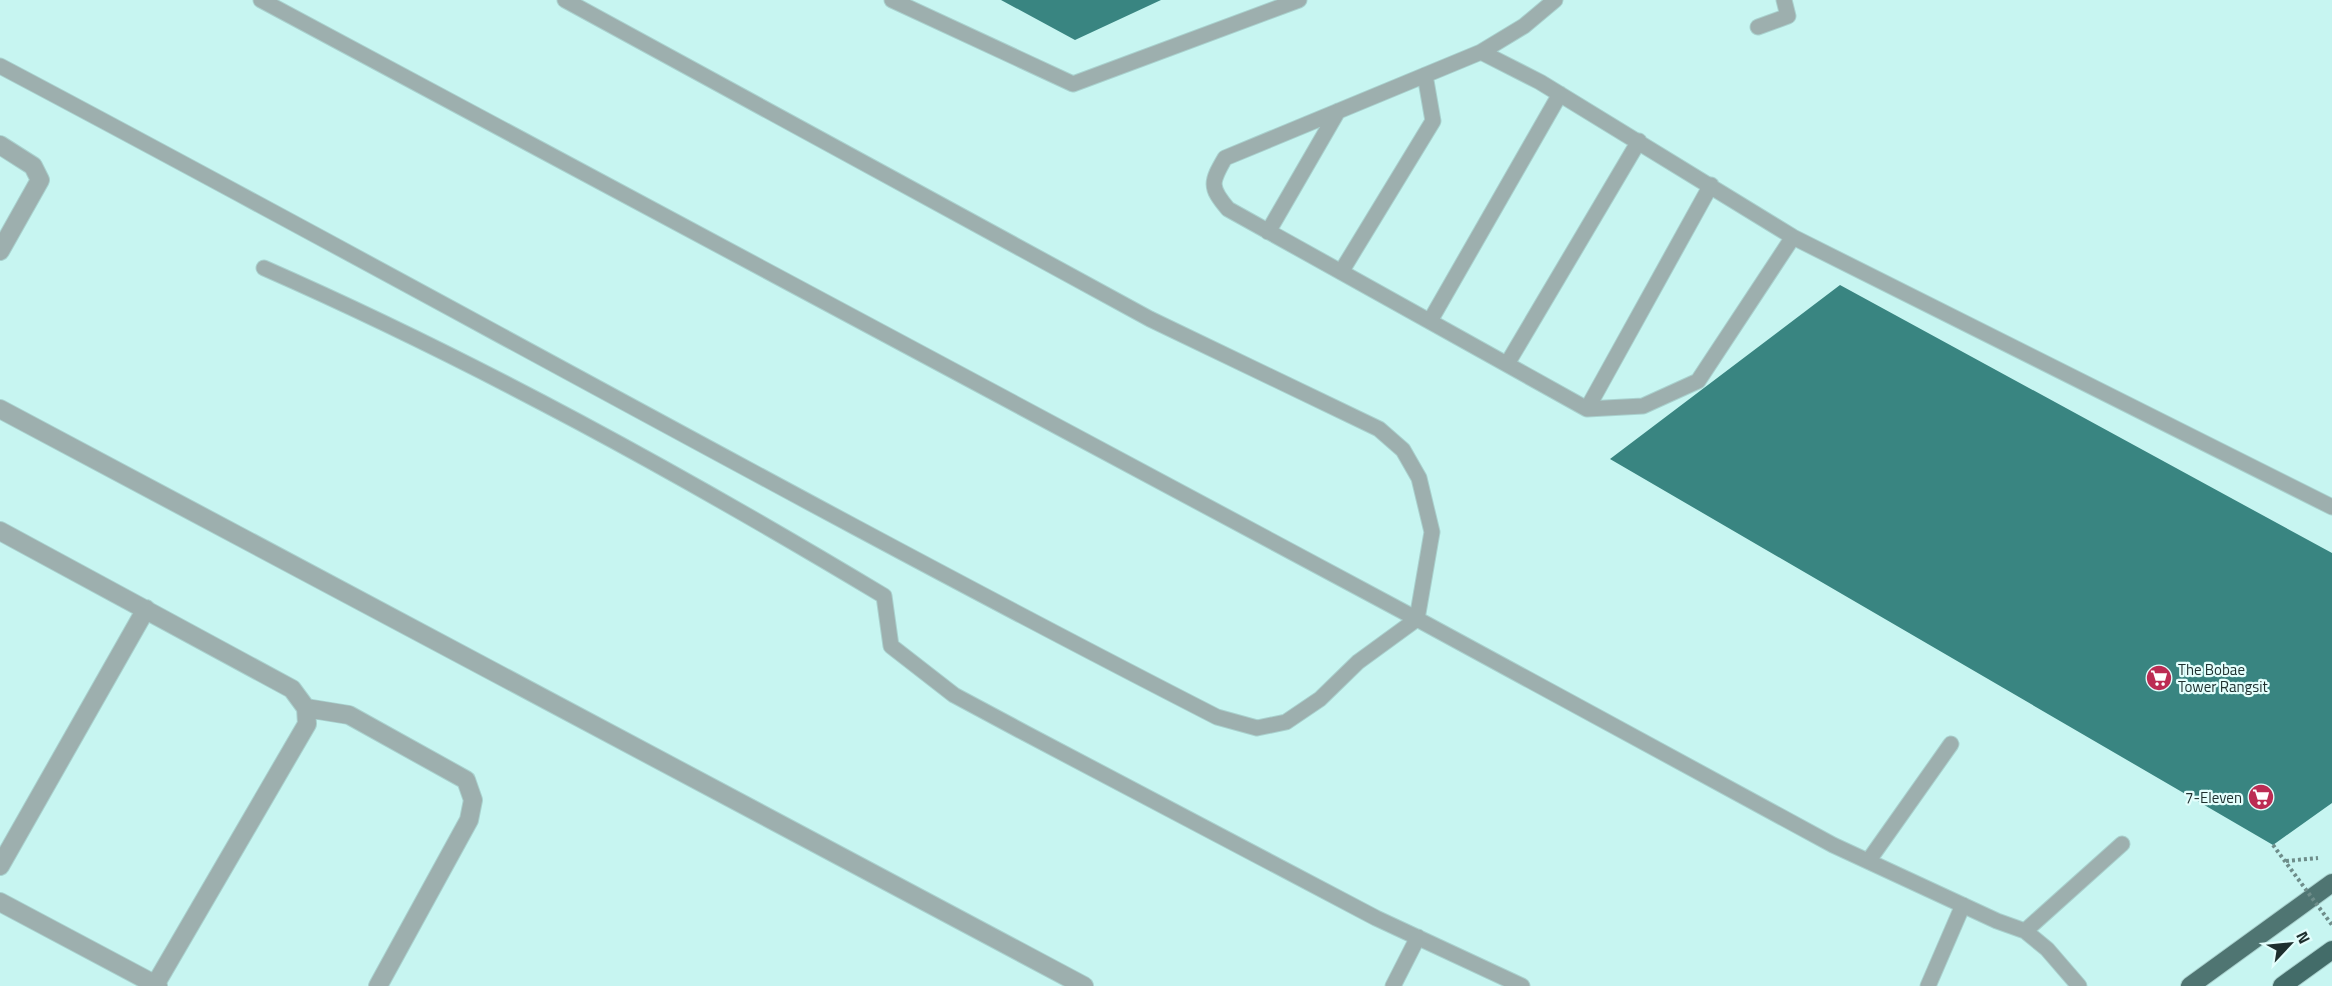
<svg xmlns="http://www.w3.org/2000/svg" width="2332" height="986" font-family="'Titillium Web',sans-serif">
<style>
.building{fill:#398581}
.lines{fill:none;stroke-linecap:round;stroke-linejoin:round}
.service-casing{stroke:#a9d1ce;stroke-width:17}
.minor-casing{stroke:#a9d1ce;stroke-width:20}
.trunk-casing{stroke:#a9d1ce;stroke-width:20}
.motorway-casing{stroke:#a9d1ce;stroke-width:20}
.path{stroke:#6e8d8a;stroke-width:4;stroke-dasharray:3 3;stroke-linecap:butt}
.service{stroke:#9dafae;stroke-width:15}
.minor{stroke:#9dafae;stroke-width:18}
.trunk{stroke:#4f7572;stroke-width:18}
.motorway{stroke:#436c69;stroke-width:18}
.path-bridge{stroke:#6e8d8a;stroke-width:4;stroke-dasharray:3 3;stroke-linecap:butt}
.labels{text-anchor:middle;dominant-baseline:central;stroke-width:4.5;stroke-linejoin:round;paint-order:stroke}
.poi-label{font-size:15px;fill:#1e2f2e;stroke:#e3fefc;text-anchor:start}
</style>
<rect width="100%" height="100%" fill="#c7f5f1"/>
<path class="building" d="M1001 0H1161L1075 40Z
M1840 285 2332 553V803L2273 845 1610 459Z"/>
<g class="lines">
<g class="service-casing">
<path id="service" d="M261 0 1417 619 1833 845 1997 921 2025 931 2047 949 2079 986
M892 0 1073 84 1299 0
M1555 0 1524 26 1481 52 1225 158C1211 182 1209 187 1228 209L1587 409 1643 406 1698 381 1793 237
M1758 27 1788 16 1784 0
M1481 52 1540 82 1793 237 2332 507
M0 66C407 281 807 507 1217 717L1257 728 1286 722 1320 699 1358 662 1417 619 1432 532 1419 478 1403 450 1379 429 1150 319 565 0
M1268 232 1338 111
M264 268C478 362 684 476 884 596L891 646 954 695 1025 733 1376 918 1522 986
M1341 272 1433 121 1425 75
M1430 321 1560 94
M1507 364 1639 141
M1587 409 1711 185
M1869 860 1951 744
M2025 931 2122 844
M1393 986 1418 937
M1928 986 1963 905"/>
</g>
<g class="minor-casing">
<path id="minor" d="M0 145 33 166 40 180 0 251
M0 409 1084 986
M0 531 292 689 306 708 307 724 155 985
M306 708 349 715 466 780 473 800 469 820 378 986
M0 866 146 609
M0 902 158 986"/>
</g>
<g class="trunk-casing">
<path id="trunk" d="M2190 986 2332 883"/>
</g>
<g class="motorway-casing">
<path id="motorway" d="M2282 986 2332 950"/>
</g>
<path class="path" d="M2286 861 2318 858"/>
<use href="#service" class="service"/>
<use href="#minor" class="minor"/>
<use href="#trunk" class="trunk"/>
<use href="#motorway" class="motorway"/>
<path class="path-bridge" d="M2273 845 2332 925"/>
</g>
<defs>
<g id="supermarket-disc" transform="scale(1.35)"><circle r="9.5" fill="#bc2c53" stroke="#e3fefc"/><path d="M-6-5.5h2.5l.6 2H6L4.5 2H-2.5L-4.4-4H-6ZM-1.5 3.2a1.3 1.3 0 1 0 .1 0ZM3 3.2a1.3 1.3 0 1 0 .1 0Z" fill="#fff"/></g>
</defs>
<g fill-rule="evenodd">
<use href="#supermarket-disc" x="2159" y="678"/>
<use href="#supermarket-disc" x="2261" y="797"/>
</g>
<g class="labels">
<g class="poi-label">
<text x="2178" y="669">The Bobae<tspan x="2178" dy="17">Tower Rangsit</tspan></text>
<text x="2242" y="797" text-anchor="end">7-Eleven</text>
</g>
</g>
<g transform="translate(2290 944) rotate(64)" stroke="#e3fefc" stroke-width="4.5" paint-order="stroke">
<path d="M0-4.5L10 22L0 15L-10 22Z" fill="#1e2f2e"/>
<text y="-9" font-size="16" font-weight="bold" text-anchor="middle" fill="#1e2f2e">N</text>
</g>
</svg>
